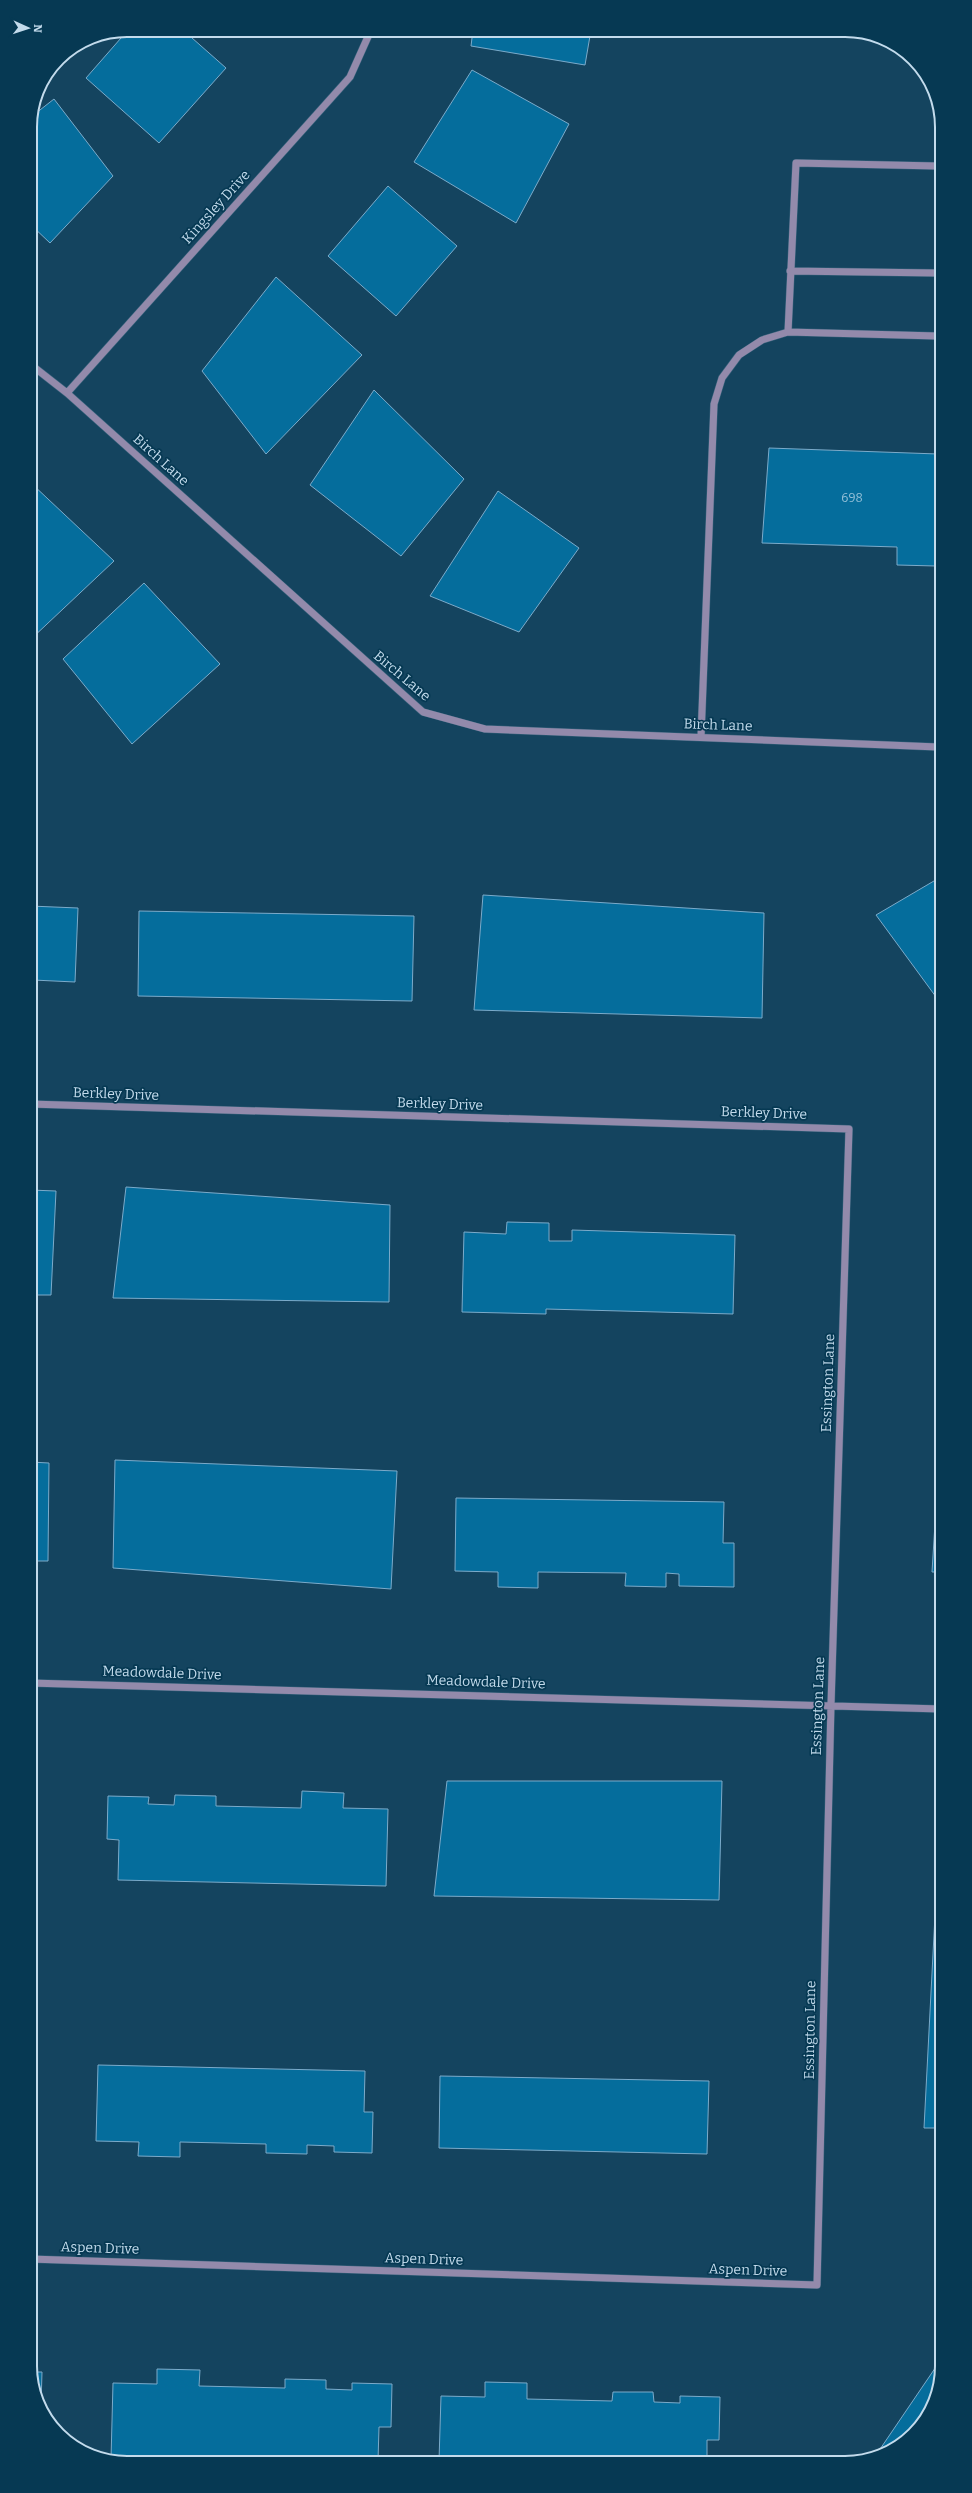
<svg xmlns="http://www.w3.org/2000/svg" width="972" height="2493" font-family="Bitter,serif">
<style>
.building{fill:#056d9c;stroke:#7cabca}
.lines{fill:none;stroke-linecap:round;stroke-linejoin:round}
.minor-casing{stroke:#37627b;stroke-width:8}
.minor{stroke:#938aab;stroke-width:7}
.labels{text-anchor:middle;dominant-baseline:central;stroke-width:3.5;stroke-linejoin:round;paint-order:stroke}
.number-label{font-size:12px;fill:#94c0d8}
.street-label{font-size:14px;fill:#c3dbec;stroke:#063953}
.rim{fill:none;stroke:#c3dbec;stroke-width:2}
</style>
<rect width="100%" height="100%" fill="#14445f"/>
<path class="building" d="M128 30H183L226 68 159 143 86 78Z
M473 30H591L585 65 471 46Z
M472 70 569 124 516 223 414 162Z
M54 99 113 176 50 243 30 224V121L31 117Z
M388 186 457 246 396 316 328 256Z
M276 277 362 355 266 454 202 371Z
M374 390 464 479 401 556 310 485Z
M769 448 938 454V573L936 566 897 565V547L762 543Z
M31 483 114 561 30 640V484Z
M498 491 579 548 519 632 430 596Z
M144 583 220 664 132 744 63 659Z
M939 878V1001L876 915Z
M483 895 764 913 762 1018 474 1010Z
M30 906 78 908 75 982 33 980V988H30Z
M139 911 414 916 412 1001 138 996Z
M126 1187 390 1205 389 1302 113 1298Z
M30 1190 56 1191 51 1295H30Z
M507 1222 549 1223V1241H572V1230L735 1235 733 1314 546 1309V1314L462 1312 464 1232 506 1234Z
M940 1443V1572H932Z
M115 1460 397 1471 391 1589 113 1568Z
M30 1462 49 1463 48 1561H30Z
M456 1498 724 1502 723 1543H734V1587L679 1586V1574L666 1573V1587L625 1586 626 1573 538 1572V1588L498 1587V1572L455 1571Z
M30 1767H37L30 1844Z
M447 1781H722L719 1900 434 1896Z
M302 1791 344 1793 343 1808 388 1809 386 1886 118 1880 119 1840 107 1839 108 1796 149 1797 148 1804 174 1805 175 1795 216 1796V1806L301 1808Z
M939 1838H941V2128H924Z
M98 2065 365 2071 364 2112H373L372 2153 334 2152V2146L307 2145V2154L266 2153V2144L180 2142V2157L138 2156 139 2142 96 2141Z
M440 2076 709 2081 707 2154 439 2148Z
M30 2103H34L33 2143H30Z
M942 2358 937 2398 922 2425 874 2458Z
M157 2369 200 2370 199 2386 285 2388V2379L326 2380V2389L352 2390V2383L392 2384 391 2427H379L378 2461 195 2462 111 2459 113 2383 157 2384Z
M31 2372H42L41 2406 35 2397Z
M485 2382 527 2383V2399L612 2401 613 2392H653L654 2402 680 2403V2396L720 2397 719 2440H707V2459L439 2461 441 2396 485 2397Z"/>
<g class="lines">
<g class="minor-casing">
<path id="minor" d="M790 271 937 273
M788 332 796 163 937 166
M30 364 67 393 423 712 485 729 938 747
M67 393 350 77 371 30
M701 737 714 404 722 378 739 355 762 340 788 332 937 336
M30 1683 941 1709
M30 2259 817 2285 831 1705 849 1129 30 1104"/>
</g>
<use href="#minor" class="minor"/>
</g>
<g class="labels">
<g class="number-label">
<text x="852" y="498">698</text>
</g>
<g class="street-label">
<text transform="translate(216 207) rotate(-48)">Kingsley Drive</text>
<text transform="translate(161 460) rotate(42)">Birch Lane</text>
<text transform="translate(402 676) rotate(40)">Birch Lane</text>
<text transform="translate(718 725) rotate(2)">Birch Lane</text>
<text transform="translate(116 1094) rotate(2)">Berkley Drive</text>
<text transform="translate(440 1104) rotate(2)">Berkley Drive</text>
<text transform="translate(764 1113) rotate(2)">Berkley Drive</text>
<text transform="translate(828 1383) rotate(-88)">Essington Lane</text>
<text transform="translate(162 1673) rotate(2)">Meadowdale Drive</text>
<text transform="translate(486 1682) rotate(2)">Meadowdale Drive</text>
<text transform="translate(818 1706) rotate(-88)">Essington Lane</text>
<text transform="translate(810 2030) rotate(-89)">Essington Lane</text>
<text transform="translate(100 2248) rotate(2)">Aspen Drive</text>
<text transform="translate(424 2259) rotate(2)">Aspen Drive</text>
<text transform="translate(748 2270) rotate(2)">Aspen Drive</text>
</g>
</g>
<path d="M0 0H972V2493H0ZM127 37H845A90 90 0 0 1 935 127V2366A90 90 0 0 1 845 2456H127A90 90 0 0 1 37 2366V127A90 90 0 0 1 127 37Z" fill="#063953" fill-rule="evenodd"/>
<path class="rim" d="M127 37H845A90 90 0 0 1 935 127V2366A90 90 0 0 1 845 2456H127A90 90 0 0 1 37 2366V127A90 90 0 0 1 127 37Z"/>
<g transform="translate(28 28) rotate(93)" stroke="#063953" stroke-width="3" paint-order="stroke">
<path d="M0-3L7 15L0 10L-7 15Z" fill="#c3dbec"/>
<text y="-6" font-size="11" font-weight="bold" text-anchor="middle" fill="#c3dbec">N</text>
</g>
</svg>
